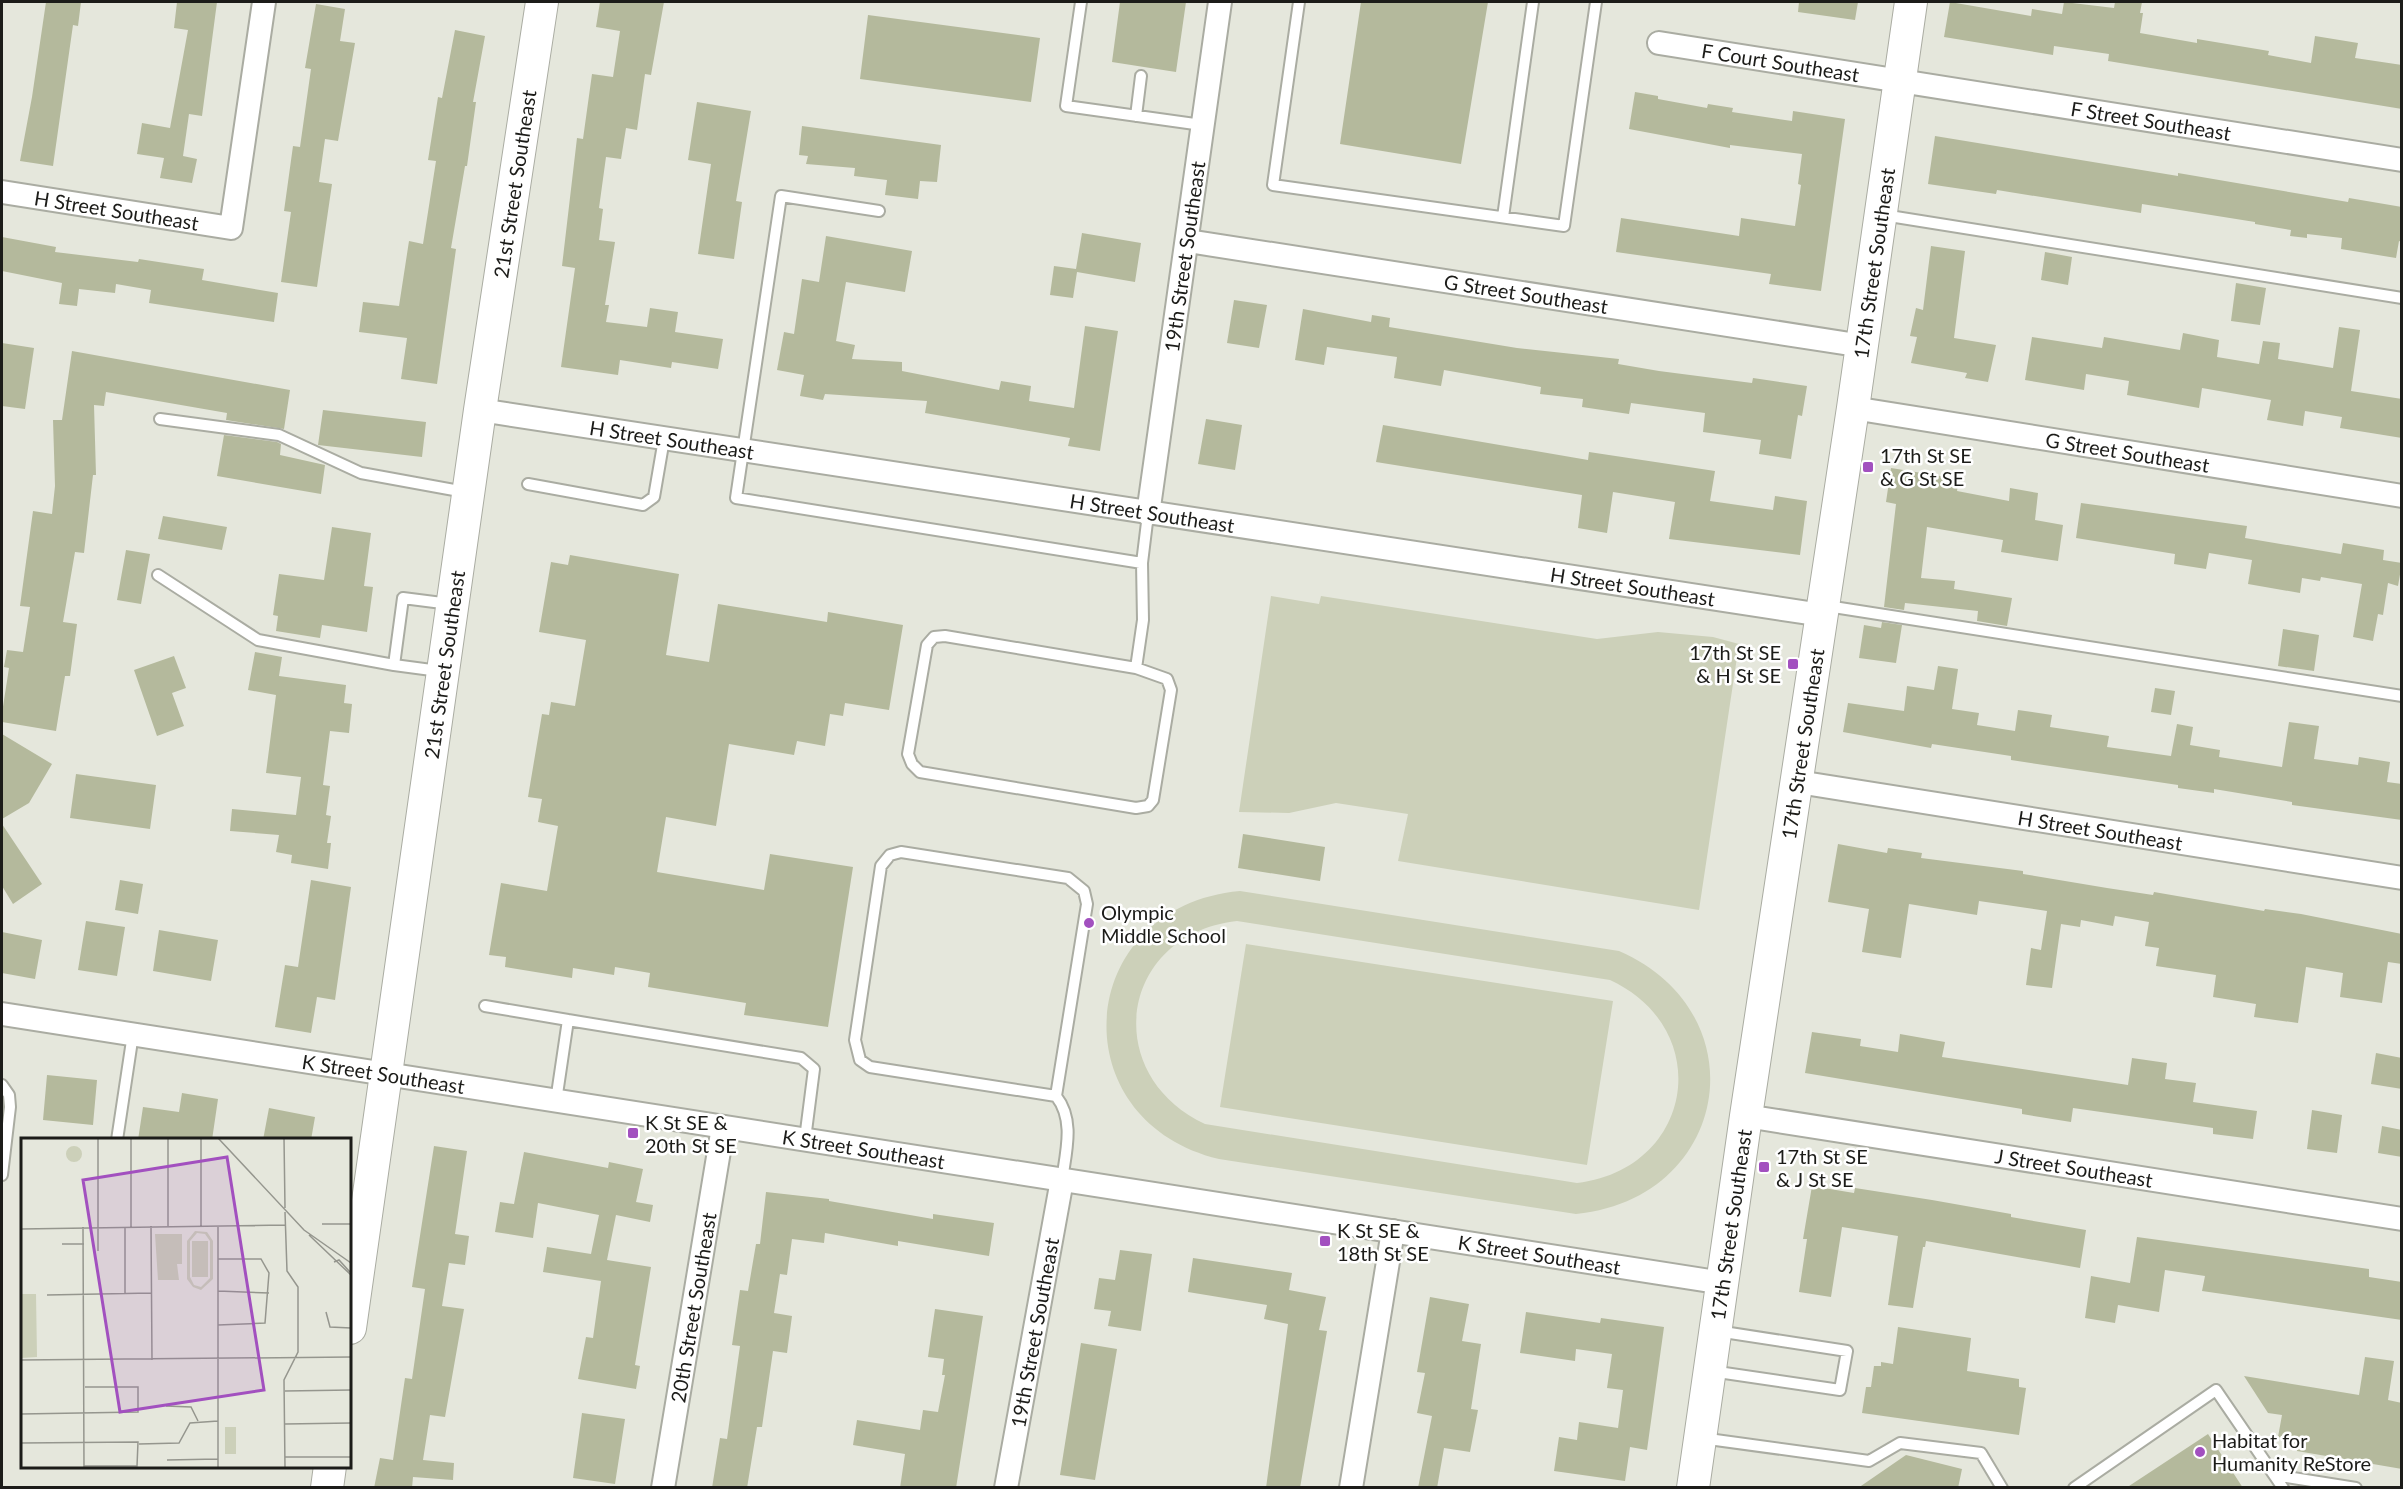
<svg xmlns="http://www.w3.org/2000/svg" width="2403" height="1489" font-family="Lato,sans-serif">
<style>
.green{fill:#ccd0b9;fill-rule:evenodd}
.building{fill:#b4b99c}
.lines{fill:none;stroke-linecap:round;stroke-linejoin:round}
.lane-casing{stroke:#aaaca2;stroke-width:14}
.street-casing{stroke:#aaaca2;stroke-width:26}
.secondary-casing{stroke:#aaaca2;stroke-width:34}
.lane{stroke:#fff;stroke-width:10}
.street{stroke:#fff;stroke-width:22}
.secondary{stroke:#fff;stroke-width:32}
.poi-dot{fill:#a250bf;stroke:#fff;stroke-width:2}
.labels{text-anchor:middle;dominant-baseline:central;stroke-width:5;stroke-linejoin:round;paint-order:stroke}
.street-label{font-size:20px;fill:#1c1c19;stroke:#fff}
.poi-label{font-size:20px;fill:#1c1c19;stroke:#fff;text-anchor:start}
.inset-road{fill:none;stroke:#95968e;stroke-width:1.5}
.view{fill:#a250bf;fill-opacity:0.15;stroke:#a250bf;stroke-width:3}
.inset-edge{fill:none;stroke:#1c1c19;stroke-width:3}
</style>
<rect width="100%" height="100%" fill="#e5e7dc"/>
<path class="green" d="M1271 596 1319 604 1321 596 1597 639 1658 632 1713 637 1739 644 1699 910 1398 861 1408 814 1336 803 1289 813 1239 812Z
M1240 891 1619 951C1761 1013 1730 1199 1576 1214L1219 1159C1058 1120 1074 906 1240 891ZM1237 921 1610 980C1716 1029 1694 1169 1577 1183L1205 1124C1099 1074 1120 934 1237 921Z
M1246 944 1613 1001 1587 1165 1220 1107Z"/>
<path class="building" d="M46 2H81L78 26 73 25 53 166 20 161 32 97Z
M177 2H217L202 116 189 114 183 156 197 159 192 183 160 178 164 158 137 154 142 123 170 128 188 30 174 28Z
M600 2H664L651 75 645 74 637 130 626 128 621 159 606 157 599 208 603 209 599 240 615 242 605 305H609L606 322 647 327 650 308 678 312 675 332 723 339 718 369 672 362 671 368 620 360 618 375 561 367 575 268 562 266 577 138 583 139 592 74 613 77 620 31 596 27Z
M1120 2H1186L1176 72 1112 62Z
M1361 2H1488L1461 164 1340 144Z
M1799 2H1858L1855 20 1798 12Z
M1950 2 2031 16 2032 9 2062 14 2064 2 2114 8 2115 2H2142L2140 13H2143L2140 33 2197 43V39L2269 51 2268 55 2311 63 2315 36 2358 43 2355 58 2402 65V109L2108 61 2109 54 2054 46 2053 55 1944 37Z
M316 4 345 9 340 41 355 43 338 141 325 139 319 182 332 184 317 287 281 282 291 212 284 211 293 146 300 147 311 69 305 68Z
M868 15 1040 38 1031 102 860 79Z
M455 30 485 36 473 102H476L467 166H465L451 248 456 249 437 384 401 379 407 338 359 332 363 302 399 306 409 241 423 244 436 161 428 160 438 97 442 98Z
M1635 92 1658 96V99L1707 108 1708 104 1733 108 1732 112 1792 121 1793 111 1845 119 1821 291 1769 284 1771 274 1616 252 1621 218 1739 236 1741 218 1795 226 1801 185 1798 184 1802 154 1730 145V148L1629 129Z
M697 102 751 111 736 201 742 202 734 259 698 254 711 164 688 160Z
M802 126 941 145 937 182 920 181 918 199 885 195 887 180 854 176 855 168 806 164 808 156 799 155Z
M1935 136 2178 176V173L2348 202 2349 198 2402 207V242L2399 241 2396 258 2341 249 2342 238 2307 234V238L2290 236 2291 230 2255 224V222L2142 204 2141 213 1997 190 1996 194 1928 184Z
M1082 233 1141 243 1135 282 1077 272 1073 298 1050 295 1054 266 1076 269Z
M826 236 912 251 905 292 846 282 836 341 855 345 852 359 902 362V371L999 390 1001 381 1031 386 1029 401 1074 408 1085 326 1118 331 1100 451 1068 446 1070 438 925 413 927 401 825 394 823 400 800 396 804 375 777 370 784 332 794 334 802 279 819 282Z
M2 237 56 247 55 252 138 262 139 259 204 269 202 280 278 293 274 322 149 303 151 290 116 284 115 293 79 289 77 306 59 304 62 283 2 271Z
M1931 246 1965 251 1954 338 1996 345 1988 382 1965 378 1967 373 1911 363 1917 337 1910 336 1916 308 1923 310Z
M2045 252 2072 257 2068 285 2041 280Z
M2236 283 2266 288 2260 325 2231 321Z
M1234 300 1267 305 1259 348 1227 343Z
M1303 309 1371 322 1372 315 1390 318 1389 327 1517 348 1619 359 1618 364 1659 371 1752 383 1753 378 1807 386 1802 416 1798 415 1791 459 1759 454 1761 440 1703 432 1705 413 1631 403 1629 414 1582 407 1583 399 1540 394 1541 387 1444 370 1441 386 1394 378 1397 357 1327 347 1324 365 1295 360Z
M2339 327 2360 330 2351 391 2402 399V438L2340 428 2342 417 2305 411 2303 426 2267 420 2271 400 2202 388 2199 408 2127 395 2129 381 2086 374 2084 390 2025 380 2032 337 2102 348 2104 337 2180 350 2183 333 2219 340 2217 357 2259 364 2263 341 2280 343 2278 359 2333 368Z
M2 343 34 348 25 409 2 406Z
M72 351 290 390 284 429 226 420 227 413 106 392 104 406 94 405 96 475H93L84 553 75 552 63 622 77 624 70 676H65L56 731 2 722V713L9 668 4 667 7 650 23 652 30 607 20 606 33 511 52 514 55 486 53 420H62Z
M323 410 426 422 422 457 318 445Z
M1206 419 1242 425 1235 470 1198 464Z
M1383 425 1588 460 1589 452 1715 471 1710 501 1773 510 1775 496 1807 501 1800 555 1669 539 1675 502 1613 492 1607 533 1578 528 1582 495 1376 462Z
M224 435 277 442 281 444 280 455 325 465 321 494 217 476Z
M1891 468 1959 479 1957 491 2009 501 2010 488 2038 493 2035 520 2063 525 2058 561 2001 552 2003 540 1927 527 1921 578 1955 581 1954 589 2012 598 2007 626 1977 621 1978 611 1905 603 1904 610 1884 607 1896 504 1886 502Z
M2081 503 2247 526 2245 538 2341 554 2343 543 2384 550 2383 560 2402 563 2398 586 2388 583 2383 615 2378 614 2373 641 2353 637 2362 584 2321 577 2320 581 2302 578 2300 593 2248 584 2252 560 2209 553 2206 569 2174 564 2175 554 2076 538Z
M163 516 227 527 222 550 158 539Z
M332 527 371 533 364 586 373 587 367 632 322 625 320 638 276 631 278 616 273 615 279 574 324 580Z
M126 550 150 554 141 604 117 600Z
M570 555 679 574 666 655 709 662 718 604 827 622 828 612 903 625 889 710 845 703 843 716 830 714 825 746 797 741 794 755 729 744 716 826 666 817 657 872 764 890 770 854 853 867 828 1027 744 1015 746 1003 648 987 650 973 615 967 614 975 573 968 572 978 505 967 506 957 489 955 501 883 547 891 558 826 538 822 542 799 528 797 542 714 549 715 551 702 575 706 586 640 539 632 551 562 568 565Z
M1882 622 1902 625 1896 663 1859 658 1864 625 1881 628Z
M2283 629 2319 635 2314 671 2278 666Z
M255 652 282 657 279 676 346 685 344 703 352 704 349 733 330 731 323 785 330 786 326 815 331 816 327 843H331L328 869 291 863 292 855 276 852 279 835 230 831 232 809 296 815 301 777 266 773 276 695 248 690Z
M174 656 186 688 172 693 184 726 157 736 134 670Z
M1938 666 1958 669 1952 709 1979 713 1977 725 2015 731 2018 710 2052 715 2050 727 2109 736 2107 747 2171 756 2177 724 2193 727 2190 745 2220 750 2219 757 2282 767 2289 722 2319 726 2314 759 2358 765 2359 757 2390 762 2387 782 2402 784V820L2292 805V802L2214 789V793L2178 788V785L2011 760V756L1932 744 1931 748 1843 732 1848 703 1904 711 1907 686 1934 690Z
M2155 688 2175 691 2171 715 2151 712Z
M2 734 52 764 29 803 2 819Z
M76 774 156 785 150 829 70 818Z
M2 824 42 884 13 904 2 886Z
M1243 834 1325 847 1320 881 1238 868Z
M1838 844 1887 853 1888 848 1922 853 1921 858 2023 871V874L2107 888 2153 895 2154 892 2264 911 2265 909 2301 914 2402 934V964L2388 962 2382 1003 2340 997 2343 973 2306 967 2298 1023 2254 1017 2256 1004 2213 997 2216 975 2156 966 2159 948 2145 946 2149 922 2115 916 2113 926 2081 920 2080 927 2061 924 2052 988 2026 985 2031 948 2041 950 2047 911 1979 901 1977 915 1909 904 1901 958 1862 952 1869 909 1828 902Z
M120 880 143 884 138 914 115 910Z
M311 880 351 887 335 1000 317 997 311 1033 275 1027 285 965 298 967Z
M86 921 125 927 117 976 78 970Z
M159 930 218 940 211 981 153 971Z
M2 932 42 940 35 979 2 973Z
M1812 1032 1861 1039 1860 1046 1898 1052 1900 1034 1945 1042 1942 1057 2128 1085 2132 1058 2167 1063 2165 1079 2196 1083 2193 1102 2257 1111 2253 1139 2213 1134V1128L2073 1108 2071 1122 2022 1114V1109L1805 1073Z
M2376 1053 2402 1058V1089L2371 1084Z
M47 1075 97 1080 93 1125 43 1120Z
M182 1093 218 1099 212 1140H138L143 1107 179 1112Z
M269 1108 315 1117 311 1140H263Z
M2312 1110 2342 1115 2337 1153 2307 1149Z
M2382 1126 2402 1130V1157L2378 1153Z
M434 1146 467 1151 455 1234 469 1236 465 1265 449 1263 442 1306 464 1309 445 1417 430 1415 423 1460 454 1463 453 1480 413 1477 412 1488H374L380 1458 393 1460 405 1378 412 1379 425 1289 412 1287Z
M524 1152 608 1168 609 1162 643 1169 636 1202 653 1205 650 1222 616 1215 607 1260 651 1267 635 1365 640 1366 636 1389 578 1379 586 1337 593 1338 601 1281 543 1272 547 1247 591 1254 599 1215 538 1203 533 1238 495 1232 500 1202 514 1204Z
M1812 1186 1854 1193 1855 1188 1932 1200 2011 1214V1217L2086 1230 2080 1268 1926 1241 1925 1247H1923L1913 1308 1888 1305 1898 1236 1842 1227 1831 1297 1799 1292 1807 1239H1803Z
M766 1192 829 1199V1201L933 1219V1214L994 1223 989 1256 898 1241V1246L825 1233 824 1243 792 1239 787 1275 780 1274 774 1313 792 1316 787 1353 773 1351 762 1427H757L747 1488H712L720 1438 727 1439 740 1346 732 1345 740 1290 748 1291 756 1244H760Z
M2137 1237 2369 1269V1277L2402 1282V1320L2202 1291 2205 1276 2165 1270 2159 1312 2118 1305 2115 1323 2085 1318 2091 1276 2130 1283Z
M1120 1250 1152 1254 1141 1331 1108 1326 1111 1311 1094 1309 1099 1278 1115 1280Z
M1193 1258 1292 1273 1289 1290 1326 1297 1319 1330 1327 1331 1300 1488H1266L1288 1324 1264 1319 1267 1305 1188 1292Z
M1430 1297 1469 1304 1462 1341 1481 1344 1471 1409 1478 1410 1470 1452 1444 1448 1437 1488H1418L1432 1416 1417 1413 1425 1373 1417 1372Z
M935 1309 983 1316 956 1488H900L905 1454 853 1445 857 1420 920 1430 923 1410 938 1412 945 1375H942L944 1359 928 1357Z
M1526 1312 1600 1323 1601 1318 1664 1327 1647 1450 1630 1447 1625 1481 1554 1471 1559 1437 1577 1440 1579 1422 1618 1428 1623 1390 1607 1388 1612 1354 1576 1349 1575 1361 1520 1353Z
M1898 1327 1971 1338 1967 1371 2019 1379V1387L2026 1388 2019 1435 1862 1413 1866 1387H1871L1874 1366H1881V1362L1893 1364Z
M1081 1343 1117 1349 1095 1480 1060 1475Z
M2365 1357 2394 1361 2388 1400 2402 1403V1469L2297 1451 2298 1441 2278 1437 2282 1415 2268 1413 2244 1376 2359 1395Z
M582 1413 625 1419 615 1484 573 1478Z
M2208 1434 2243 1488H2126Z
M1906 1455 1962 1469 1958 1488H1858Z"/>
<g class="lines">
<g class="lane-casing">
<path id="lane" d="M1081 2 1066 106 1202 125
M1299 2 1273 185 1564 226 1596 2
M1136 116 1141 76
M879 211 781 196 736 498 1142 563
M1883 215 2402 298
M1503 217 1533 2
M160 419 279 435 361 473 465 492
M528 484 643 505 654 497 664 439
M158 575 258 640 394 665
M1827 606 2402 696
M945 636 1136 668 1167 679 1171 690 1153 800 1148 806 1136 808 920 772 912 764 908 754 927 645 934 637Z
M1136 668 1143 620 1142 563 1148 514
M439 671 394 665 403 598 450 604
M485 1006 568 1020
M2 1085 9 1095 10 1107 2 1175
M1056 1096 1087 904 1084 891 1068 878 901 852 890 855 881 866 855 1040 860 1060 870 1067 1056 1096C1075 1120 1066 1151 1062 1180
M556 1101 568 1020 801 1058 814 1069 805 1139
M117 1140 133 1034
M1711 1371 1840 1390 1847 1351 1717 1331
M1701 1438 1869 1461 1900 1443 1981 1453 2002 1488
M2274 1475 2356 1488
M2074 1488 2216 1390 2283 1488"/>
</g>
<g class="street-casing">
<g id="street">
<path id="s1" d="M1659 43 2402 160"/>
<path id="s2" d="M2 192 231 228 264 2"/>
<path id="s3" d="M1188 241 1863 346"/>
<path id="s4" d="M1853 408 2402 496"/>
<path id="s5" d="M480 410 1822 615"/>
<path id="s6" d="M1148 514 1220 2"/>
<path id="s7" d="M1798 782 2402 878"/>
<path id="s8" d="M2 1014 1723 1283"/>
<path id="s9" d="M1746 1116 2402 1219"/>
<path id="s10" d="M663 1488 723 1127"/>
<path id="s11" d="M1006 1488 1062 1180"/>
<path d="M1351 1488 1393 1231"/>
</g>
</g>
<g class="secondary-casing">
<g id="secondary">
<path id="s12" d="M350 1328 480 410 542 2"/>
<path d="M327 1488 330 1466"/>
<path id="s13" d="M1693 1488 1746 1116 1853 408 1911 2"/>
</g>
</g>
<use href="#lane" class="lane"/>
<use href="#street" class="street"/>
<use href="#secondary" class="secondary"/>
</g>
<g class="poi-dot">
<rect x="1862" y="461" width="12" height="12" rx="3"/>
<rect x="1787" y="658" width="12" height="12" rx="3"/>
<circle cx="1089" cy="923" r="6"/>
<rect x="627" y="1127" width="12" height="12" rx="3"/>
<rect x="1758" y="1161" width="12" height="12" rx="3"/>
<rect x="1319" y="1235" width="12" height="12" rx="3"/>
<circle cx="2200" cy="1452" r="6"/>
</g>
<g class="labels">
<g class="street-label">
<text stroke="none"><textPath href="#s1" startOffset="123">F Court Southeast</textPath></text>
<text stroke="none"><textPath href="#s1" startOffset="498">F Street Southeast</textPath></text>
<text stroke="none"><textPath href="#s12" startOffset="1156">21st Street Southeast</textPath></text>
<text stroke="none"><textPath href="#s2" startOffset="116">H Street Southeast</textPath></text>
<text stroke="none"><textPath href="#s6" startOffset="260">19th Street Southeast</textPath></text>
<text stroke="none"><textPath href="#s13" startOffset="1238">17th Street Southeast</textPath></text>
<text stroke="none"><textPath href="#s3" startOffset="342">G Street Southeast</textPath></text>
<text stroke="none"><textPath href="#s5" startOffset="194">H Street Southeast</textPath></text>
<text stroke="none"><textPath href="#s4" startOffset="278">G Street Southeast</textPath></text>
<text stroke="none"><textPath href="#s5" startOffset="680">H Street Southeast</textPath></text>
<text stroke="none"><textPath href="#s5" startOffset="1166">H Street Southeast</textPath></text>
<text stroke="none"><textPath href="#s12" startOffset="670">21st Street Southeast</textPath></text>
<text stroke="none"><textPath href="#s13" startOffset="752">17th Street Southeast</textPath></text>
<text stroke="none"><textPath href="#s7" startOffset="306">H Street Southeast</textPath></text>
<text stroke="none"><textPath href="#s8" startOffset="386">K Street Southeast</textPath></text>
<text stroke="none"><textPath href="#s8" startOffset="872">K Street Southeast</textPath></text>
<text stroke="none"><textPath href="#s9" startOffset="332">J Street Southeast</textPath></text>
<text stroke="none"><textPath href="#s13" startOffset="266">17th Street Southeast</textPath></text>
<text stroke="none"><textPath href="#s8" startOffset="1556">K Street Southeast</textPath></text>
<text stroke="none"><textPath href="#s10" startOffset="183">20th Street Southeast</textPath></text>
<text stroke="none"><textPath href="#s11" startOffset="158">19th Street Southeast</textPath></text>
</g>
<g class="poi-label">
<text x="1880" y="455">17th St SE<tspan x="1880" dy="23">&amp; G St SE</tspan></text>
<text x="1781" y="652" text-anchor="end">17th St SE<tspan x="1781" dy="23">&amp; H St SE</tspan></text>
<text x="1101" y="912">Olympic<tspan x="1101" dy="23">Middle School</tspan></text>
<text x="645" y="1122">K St SE &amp;<tspan x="645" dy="23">20th St SE</tspan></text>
<text x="1776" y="1156">17th St SE<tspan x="1776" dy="23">&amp; J St SE</tspan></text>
<text x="1337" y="1230">K St SE &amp;<tspan x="1337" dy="23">18th St SE</tspan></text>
<text x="2212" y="1440">Habitat for<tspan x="2212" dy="23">Humanity ReStore</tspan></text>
</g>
</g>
<g transform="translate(21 1138)">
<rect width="330" height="330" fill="#e5e7dc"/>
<path d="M45 16a8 8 0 1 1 16 0a8 8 0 1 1-16 0ZM174 93 186 94 192 103V141L180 152 172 149 166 141V103ZM176 95 184 96 189 103V140L180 149 173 147 169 139V103ZM134 96H161V126H156L158 142H137ZM171 103H187V139H171ZM0 156H15L16 219 0 220ZM204 289H215V316H204Z" fill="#ccd0b9" fill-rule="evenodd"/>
<path class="inset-road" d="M77 0V113M147 0V88M180 0V88M197 0 283 92 330 125M263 0 264 70M301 86H330M130 88 131 222M197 88V330M62 89 63 330M104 89V156M110 89V0M0 91 264 87M288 97 330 137M41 106H63M197 121H240L248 135 244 185 197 187M313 124 318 122 329 134M197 153 248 155M26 157 131 155M305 174 309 189 330 190M0 222 330 219M264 253 330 252M145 268 170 269 177 283M0 276 117 274V249H64M264 286 330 285M0 305 117 304 116 328H63M118 306 158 305 169 285 197 283M264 319H330M146 322 197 321M264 330 263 242 277 214V149L266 133 264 74"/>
<path class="view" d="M206 19 243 252 99 274 62 42Z"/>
<rect width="330" height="330" class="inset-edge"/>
</g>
<rect width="2403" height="1489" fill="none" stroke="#1c1c19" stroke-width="6"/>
</svg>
